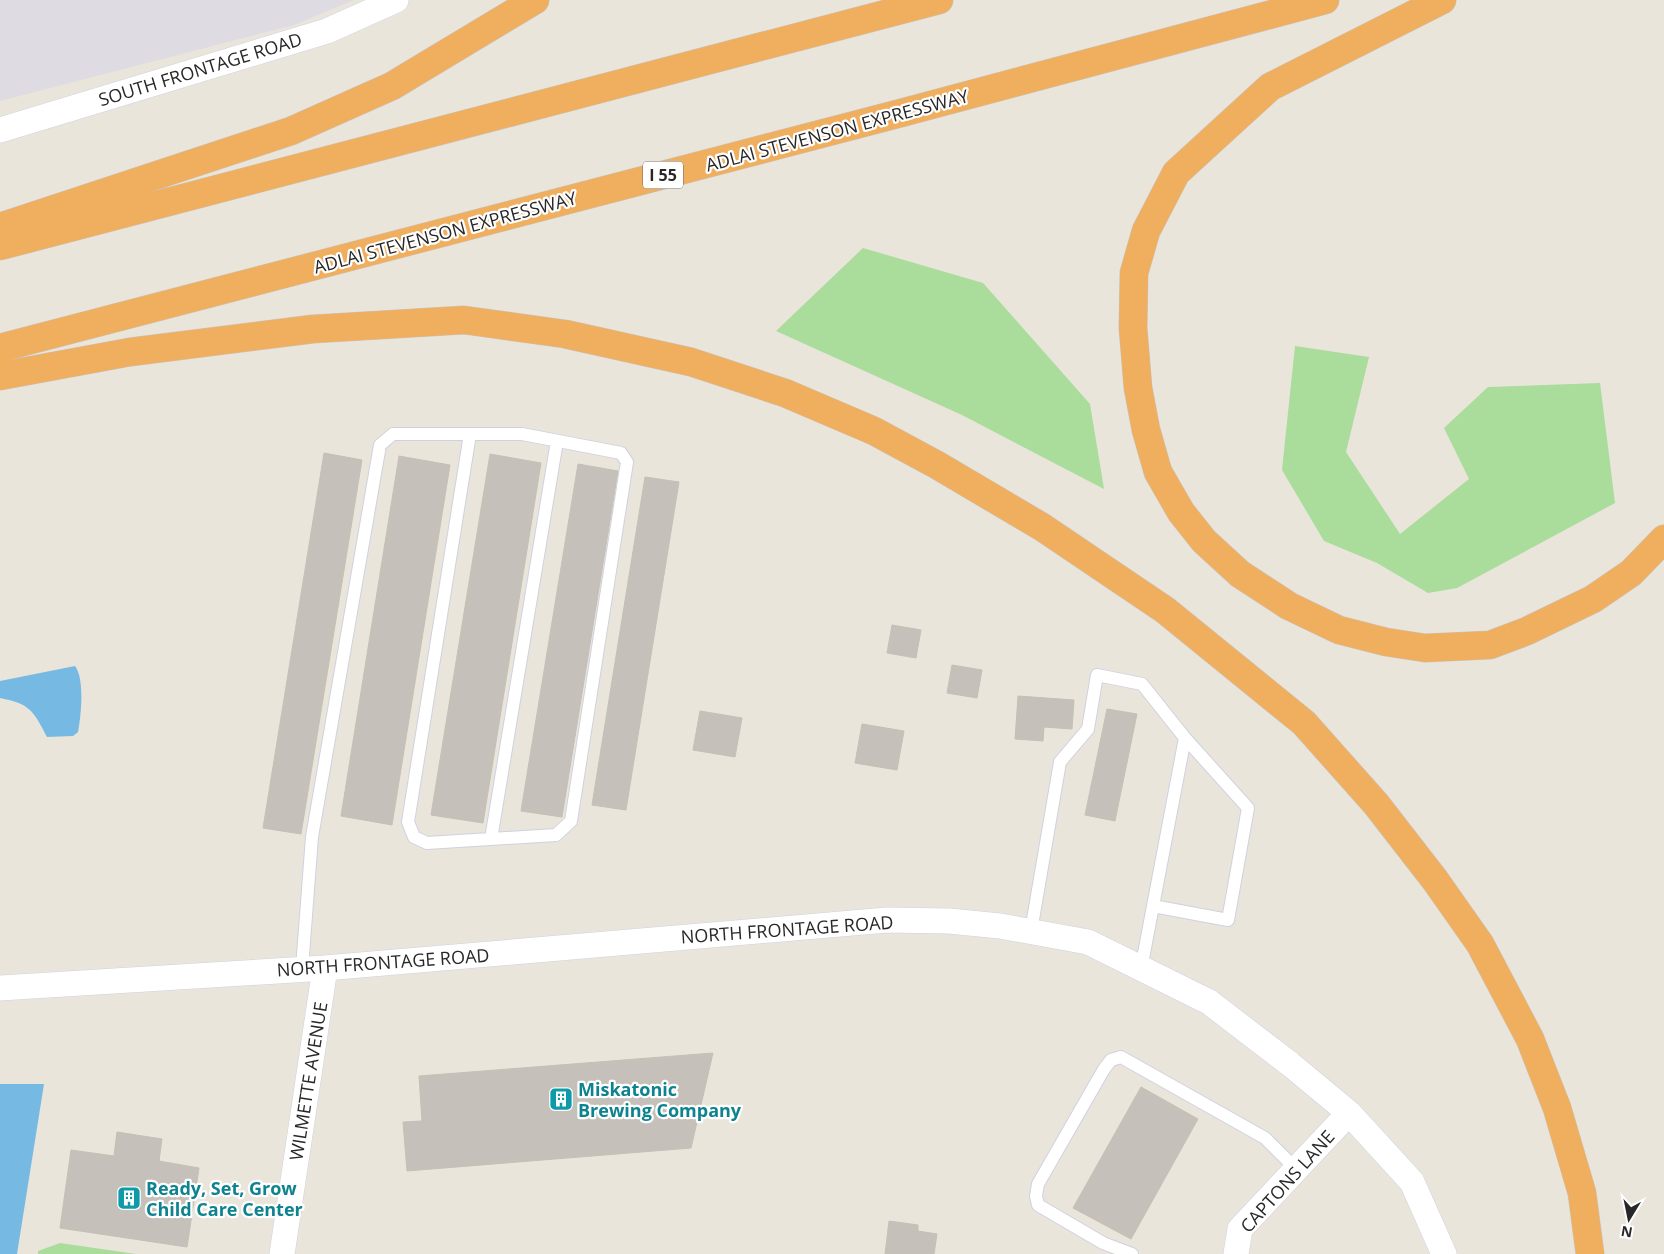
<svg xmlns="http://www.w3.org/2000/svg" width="1664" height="1254" font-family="'Open Sans',sans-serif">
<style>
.industrial{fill:#dedbe2}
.green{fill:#aadc9b}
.water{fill:#76bae3}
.building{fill:#c5c1ba;stroke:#c4c0b5}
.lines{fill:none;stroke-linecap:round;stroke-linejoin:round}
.lane-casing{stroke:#d0d1e0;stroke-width:14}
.street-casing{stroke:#d0d1e0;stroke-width:26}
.highway-casing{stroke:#c7c7c7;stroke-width:29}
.lane{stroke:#fff;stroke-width:12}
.street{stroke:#fff;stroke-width:25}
.highway{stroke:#f0ae5f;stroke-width:28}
.labels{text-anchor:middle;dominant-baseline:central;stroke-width:4.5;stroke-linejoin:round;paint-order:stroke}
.shield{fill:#fff;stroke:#686868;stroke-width:1}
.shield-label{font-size:16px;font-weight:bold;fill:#282828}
.street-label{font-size:18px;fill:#282828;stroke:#fff}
.culture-label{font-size:18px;font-weight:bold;fill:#0d838f;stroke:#fff;text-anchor:start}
</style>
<rect width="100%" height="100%" fill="#e9e5db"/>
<path class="industrial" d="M0 0H354L294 25 0 101Z"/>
<path class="green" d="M863 248 983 283 1090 404 1104 489 962 415 776 331Z
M1295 346 1369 357 1346 452 1400 534 1469 479 1444 428 1488 387 1600 383 1615 503 1457 588 1428 593 1377 563 1324 541 1282 470Z
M60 1243 136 1254H38V1251Z"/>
<path class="water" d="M75 666C85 679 81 716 78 732L73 736 47 737C33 710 30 704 0 698V681Z
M0 1084H44L17 1254H0Z"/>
<path class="building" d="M324 453 362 460 301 834 263 828Z
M490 454 541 463 483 823 431 815Z
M399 456 450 465 392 825 341 816Z
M578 464 618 471 562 817 521 811Z
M645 477 679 482 626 810 592 805Z
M892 625 921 630 916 658 887 653Z
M952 665 982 670 977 698 947 693Z
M1018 696 1074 700 1072 729 1044 727 1043 741 1015 739Z
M1107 709 1137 714 1115 821 1085 815Z
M700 711 742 718 735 757 693 750Z
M862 724 904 731 897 770 855 763Z
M713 1053 691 1148 407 1171 403 1122 422 1121 419 1076Z
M1141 1087 1198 1119 1131 1239 1073 1208Z
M117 1132 162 1139 159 1161 199 1168 187 1247 60 1228 71 1150 114 1156Z
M889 1221 918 1225V1231L937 1234 934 1254H885Z"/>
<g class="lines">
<g class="lane-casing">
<path id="lane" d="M491 839 557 441
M1153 906 1228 920 1248 808 1185 738
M1031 931 1060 762 1088 729 1097 675 1142 684 1185 738 1141 969
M302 968 312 837 380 445 393 434H522L621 453 627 462 571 821 556 835 427 843 414 837 408 822 470 434
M1132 1254 1103 1243 1038 1205 1036 1196 1038 1184 1104 1069 1111 1060 1121 1057 1265 1138 1296 1169"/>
</g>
<g class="street-casing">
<path id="street" d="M0 130 327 31 396 0
M0 988 325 968 887 920 949 921 1000 926 1088 942 1209 1002 1290 1064 1349 1113 1412 1182 1444 1254
M282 1254 325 968
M1236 1254 1240 1229 1349 1113"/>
</g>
<g class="highway-casing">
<path id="highway" d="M1442 0 1270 87 1176 173 1146 231 1134 273 1133 328 1138 388 1146 430 1158 472 1181 512 1204 541 1240 574 1289 606 1339 630 1386 642 1425 648 1490 645 1527 631 1593 599 1631 573 1664 539
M0 227 291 131 392 86 535 0
M0 246 939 0
M0 348 901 113 1325 0
M0 376 130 352 313 329 464 320 565 334 691 362 785 393 874 431 937 465 1042 527 1165 610 1304 723 1376 804 1435 880 1480 944 1530 1039 1557 1108 1582 1193 1590 1254"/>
</g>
<use href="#lane" class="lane"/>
<use href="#street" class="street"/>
<use href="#highway" class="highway"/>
</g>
<defs>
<g id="building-square" transform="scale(1.25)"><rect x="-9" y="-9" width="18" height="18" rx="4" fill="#0f9aa8" stroke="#fff"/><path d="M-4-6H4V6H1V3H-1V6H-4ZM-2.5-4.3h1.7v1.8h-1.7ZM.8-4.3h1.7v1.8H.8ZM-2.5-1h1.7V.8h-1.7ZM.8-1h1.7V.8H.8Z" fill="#fff"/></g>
</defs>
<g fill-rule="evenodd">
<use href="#building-square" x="561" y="1099"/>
<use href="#building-square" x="129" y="1198"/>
</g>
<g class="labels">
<rect class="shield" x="643" y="161.5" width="40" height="27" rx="4"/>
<g class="shield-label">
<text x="663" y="175">I 55</text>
</g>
<g class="street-label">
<text transform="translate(200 69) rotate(-17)">SOUTH FRONTAGE ROAD</text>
<text transform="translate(837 130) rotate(-15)">ADLAI STEVENSON EXPRESSWAY</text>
<text transform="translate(445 232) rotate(-15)">ADLAI STEVENSON EXPRESSWAY</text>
<text transform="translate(787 929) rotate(-4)">NORTH FRONTAGE ROAD</text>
<text transform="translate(383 962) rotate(-4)">NORTH FRONTAGE ROAD</text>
<text transform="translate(308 1081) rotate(-81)">WILMETTE AVENUE</text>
<text transform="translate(1287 1181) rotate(-48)">CAPTONS LANE</text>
</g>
<g class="culture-label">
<text x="578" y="1089">Miskatonic<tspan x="578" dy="21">Brewing Company</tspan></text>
<text x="146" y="1188">Ready, Set, Grow<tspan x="146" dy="21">Child Care Center</tspan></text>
</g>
</g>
<g transform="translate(1629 1219) rotate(190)" stroke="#ffffff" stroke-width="4" paint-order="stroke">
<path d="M0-4L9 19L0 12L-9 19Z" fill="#282828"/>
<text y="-8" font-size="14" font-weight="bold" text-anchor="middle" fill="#282828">N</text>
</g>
</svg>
